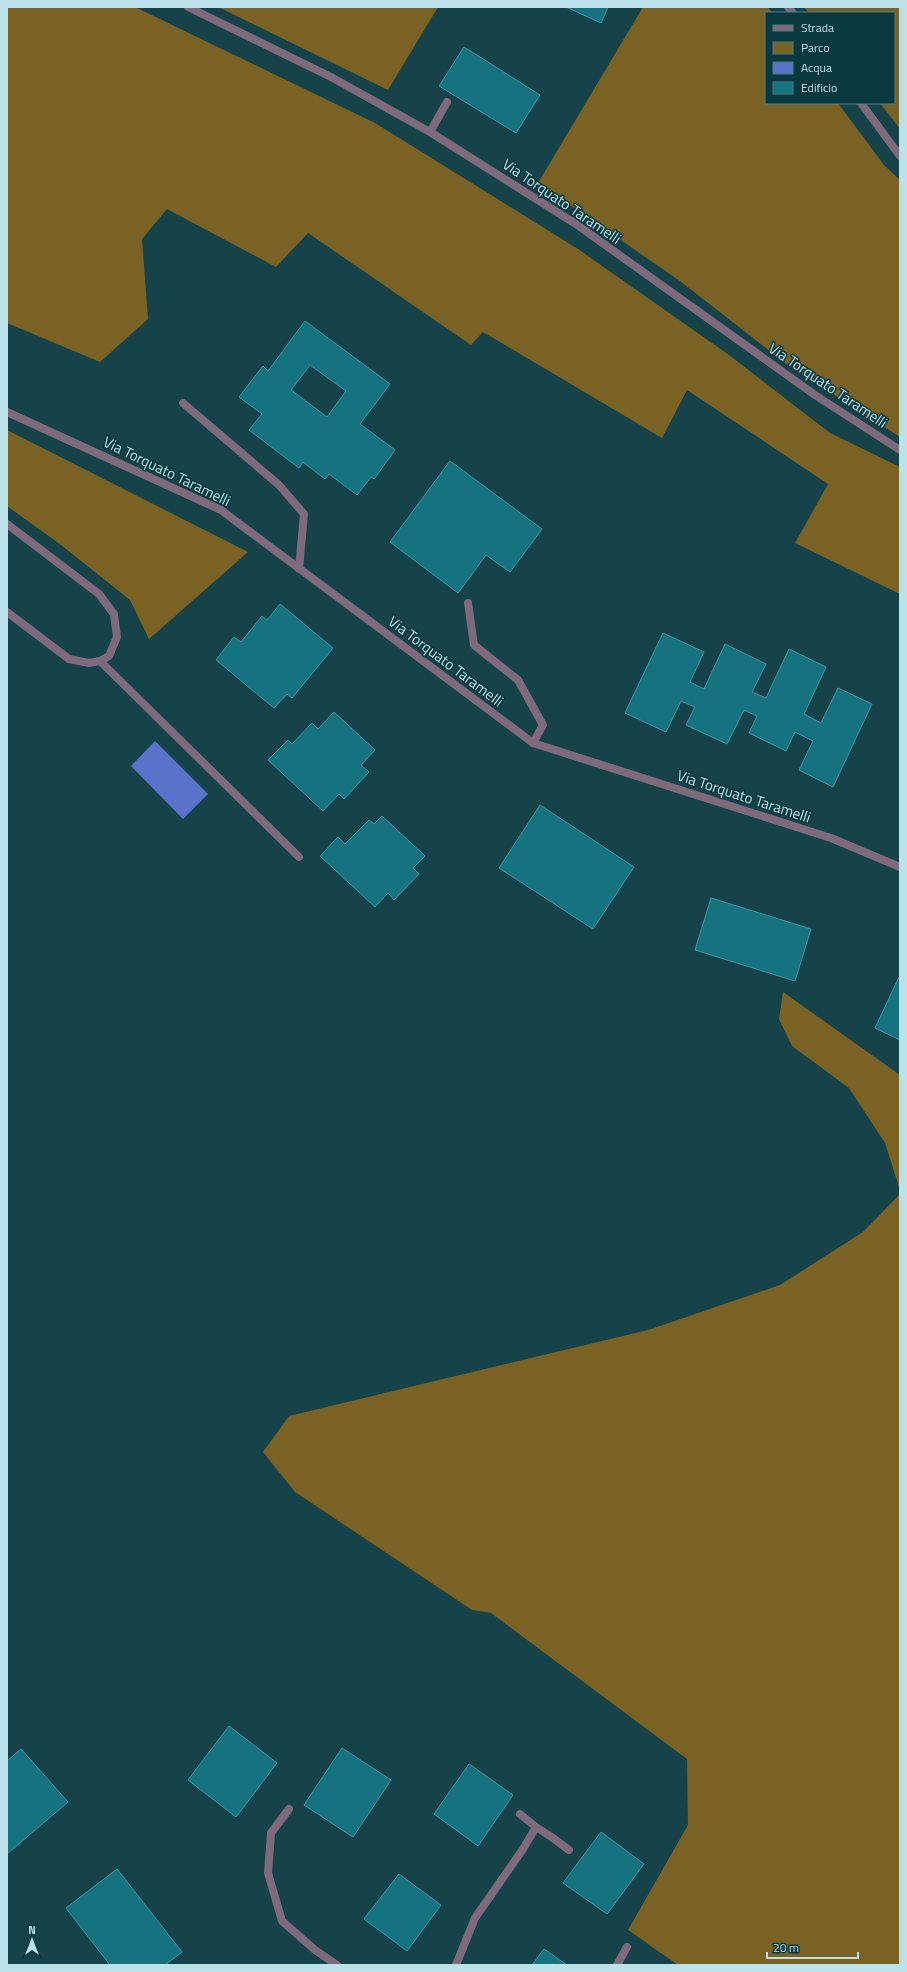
<svg xmlns="http://www.w3.org/2000/svg" width="907" height="1972" font-family="'Titillium Web',sans-serif">
<style>
.green{fill:#796223}
.water{fill:#5973ca}
.building{fill:#15727f;stroke:#4195a2;fill-rule:evenodd}
.lines{fill:none;stroke-linecap:round;stroke-linejoin:round}
.lane{stroke:#7e6a7c;stroke-width:8}
.street{stroke:#7e6a7c;stroke-width:8}
.labels{text-anchor:middle;dominant-baseline:central;stroke-width:3;stroke-linejoin:round;paint-order:stroke}
.street-label{font-size:15px;fill:#bbe2e8;stroke:#09383f}
</style>
<rect width="100%" height="100%" fill="#16434a"/>
<path class="green" d="M7 7H135L375 123 578 249 729 355 830 433 900 467V594L795 543 828 484 687 390 662 438 483 332 471 345 308 233 276 267 167 209 142 239 148 319 100 362 7 323Z
M218 7H438L388 90Z
M643 7H768L772 13H766V103H838L884 165 900 180V437L785 363 680 281 538 183Z
M804 7H900V129L880 103H894V13H809Z
M7 430 248 552 149 639 130 600 61 545 7 506Z
M783 992 900 1075V1190L885 1143 849 1088 792 1046 779 1019Z
M900 1194V1965H678L628 1930 688 1825 687 1759 491 1613 472 1610 295 1492 263 1452 289 1416 648 1330 780 1285 863 1232Z"/>
<path class="water" d="M155 741 208 794 183 819 131 766Z"/>
<path class="building" d="M566 7H608L601 23Z
M464 47 540 95 516 133 439 86Z
M305 321 390 384 360 424 395 450 374 479 371 477 357 495 329 474 325 479 303 462 299 468 249 430 262 414 239 397 263 366 268 371ZM310 365 346 391 327 417 291 390Z
M450 461 542 529 510 572 486 555 458 593 390 542Z
M280 604 333 648 292 698 287 694 274 708 216 660 234 637 241 642 262 616 267 620Z
M663 633 704 652 690 682 704 689 725 644 766 664 752 692 766 698 789 649 826 667 804 714 821 723 838 688 872 704 833 787 799 770 813 741 795 732 786 751 749 733 757 716 744 710 727 744 686 725 695 707 681 701 666 732 625 713Z
M334 712 375 750 361 765 369 772 344 799 339 794 323 811 268 760 288 740 292 744 312 723 318 729Z
M540 805 634 867 593 929 499 868Z
M382 816 425 856 413 868 419 874 394 900 388 893 375 907 320 856 338 837 345 844 369 820 374 824Z
M711 898 811 929 795 981 695 950Z
M899 977 900 978V1040L875 1028Z
M229 1726 277 1763 236 1817 188 1780Z
M342 1748 391 1780 353 1837 304 1805Z
M21 1749 68 1802 7 1854V1761Z
M469 1764 513 1795 478 1846 434 1814Z
M601 1832 644 1864 607 1914 563 1883Z
M117 1869 182 1952 165 1965H110L66 1908Z
M399 1874 441 1905 407 1951 364 1919Z
M544 1949 567 1965H532Z"/>
<g class="lines">
<path class="lane" d="M430 132 447 102
M183 403 279 485 304 514 299 569
M468 603 474 645 518 680 543 725 533 743
M100 661 299 857
M289 1809 271 1833 268 1873 282 1921 315 1950 337 1965
M553 1838 569 1850
M617 1965 627 1947"/>
<path class="street" d="M188 7 331 77 430 132 576 224 815 395 900 450
M788 7 793 13
M861 103 900 156
M7 412 221 510 533 743 831 838 900 867
M7 524 99 594 114 614 117 637 109 656 100 661 89 663 69 659 7 612
M536 1827 553 1838
M456 1965 475 1918 523 1849 536 1827 520 1814"/>
</g>
<g class="labels">
<g class="street-label">
<text transform="translate(562 201) rotate(34)">Via Torquato Taramelli</text>
<text transform="translate(828 385) rotate(34)">Via Torquato Taramelli</text>
<text transform="translate(167 471) rotate(26)">Via Torquato Taramelli</text>
<text transform="translate(446 661) rotate(37)">Via Torquato Taramelli</text>
<text transform="translate(744 796) rotate(18)">Via Torquato Taramelli</text>
</g>
</g>
<rect width="907" height="1972" fill="none" stroke="#bbe2e8" stroke-width="16"/>
<rect x="765" y="12" width="130" height="92" fill="#09383f" stroke="#507c83"/>
<rect x="773" y="25" width="20" height="6" fill="#7e6a7c" stroke="#507c83"/>
<text x="801" y="32" font-size="12" fill="#bbe2e8">Strada</text>
<rect x="773" y="42" width="20" height="12" fill="#796223" stroke="#507c83"/>
<text x="801" y="52" font-size="12" fill="#bbe2e8">Parco</text>
<rect x="773" y="62" width="20" height="12" fill="#5973ca" stroke="#507c83"/>
<text x="801" y="72" font-size="12" fill="#bbe2e8">Acqua</text>
<rect x="773" y="82" width="20" height="12" fill="#15727f" stroke="#507c83"/>
<text x="801" y="92" font-size="12" fill="#bbe2e8">Edificio</text>
<g transform="translate(32 1940)" stroke="#09383f" stroke-width="3" paint-order="stroke">
<path d="M0-3L7 15L0 10L-7 15Z" fill="#bbe2e8"/>
<text y="-6" font-size="11" font-weight="bold" text-anchor="middle" fill="#bbe2e8">N</text>
</g>
<path d="M767 1952v6h91v-6" fill="none" stroke="#bbe2e8" stroke-width="2"/>
<text x="773" y="1952" font-size="12" fill="#bbe2e8" stroke="#09383f" stroke-width="3" paint-order="stroke">20 m</text>
</svg>
